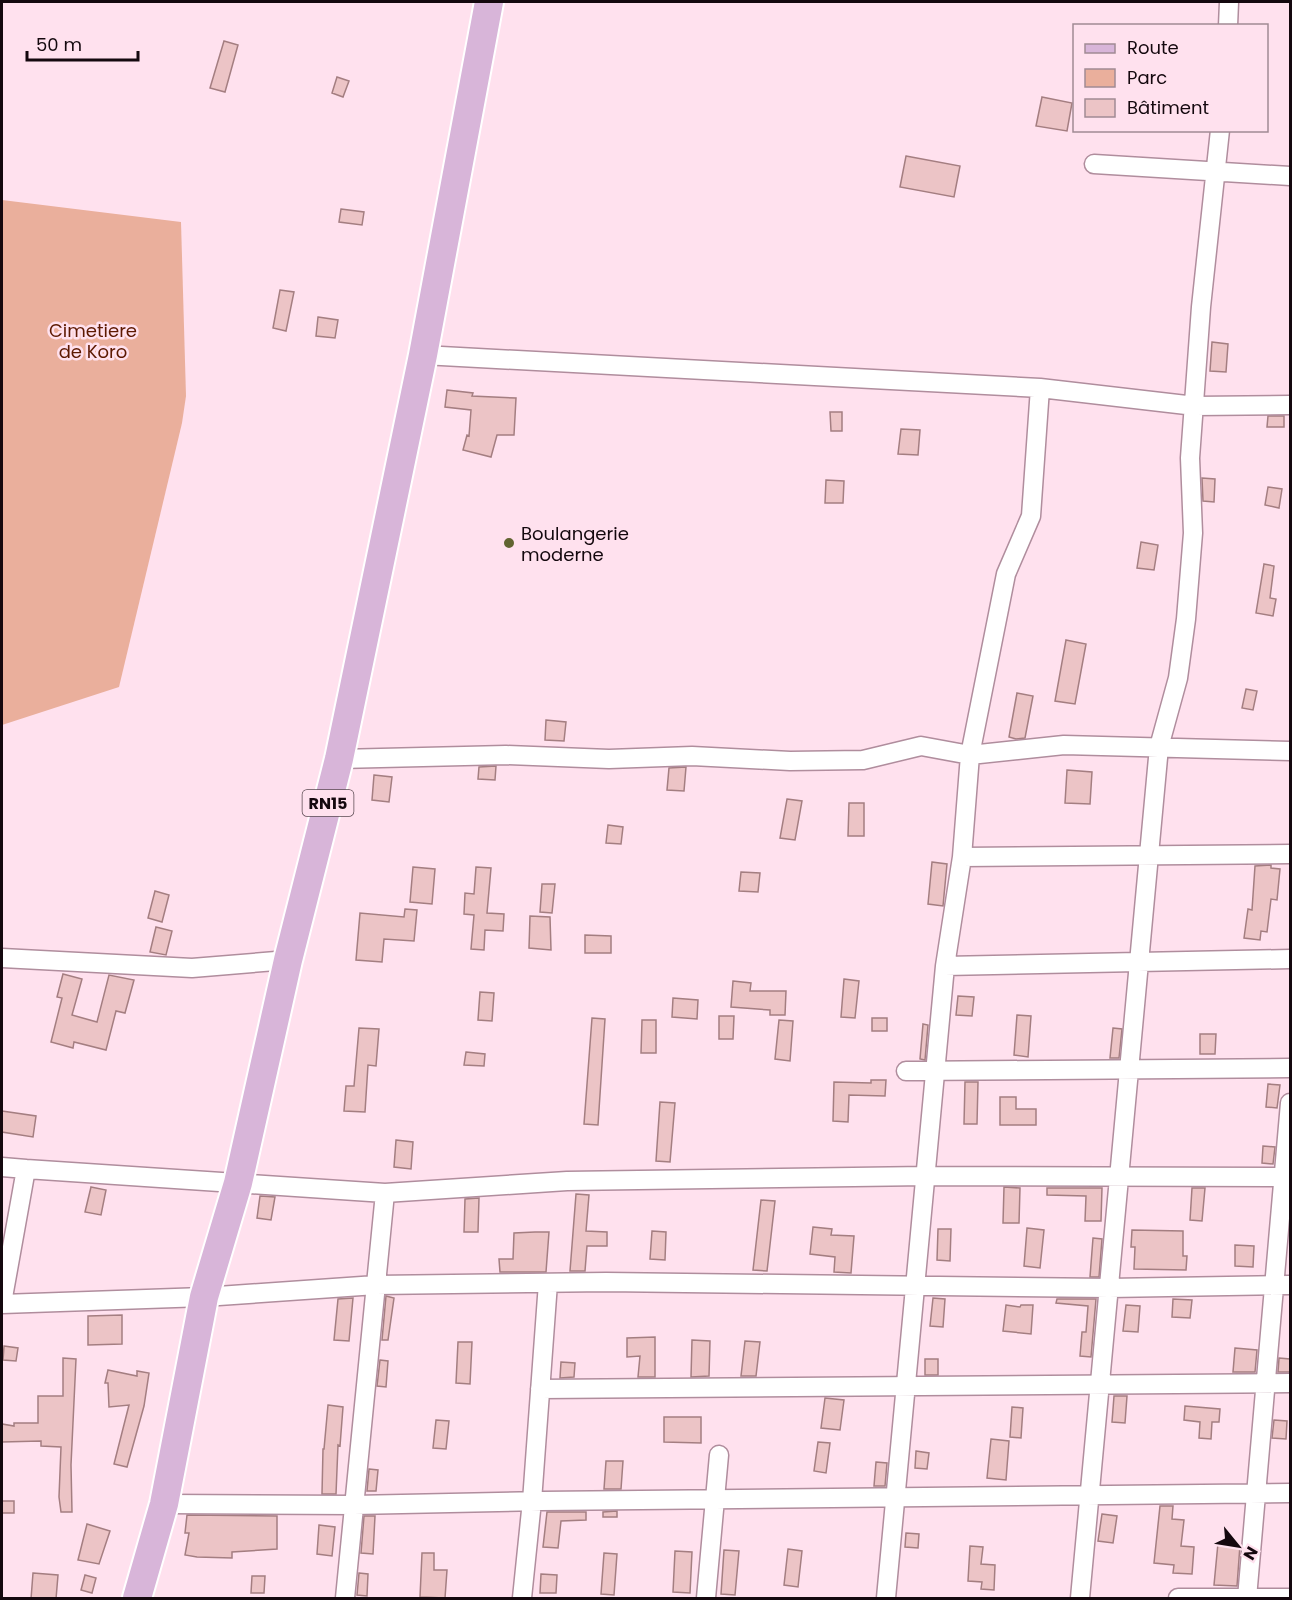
<svg xmlns="http://www.w3.org/2000/svg" width="1292" height="1600" font-family="Poppins,sans-serif">
<style>
.green{fill:#eaaf9c}
.building{fill:#ecc4c6;stroke:#a47e81;stroke-width:1.5}
.lines{fill:none;stroke-linecap:round;stroke-linejoin:round}
.minor-casing{stroke:#b08d9d;stroke-width:21}
.primary-casing{stroke:#fff;stroke-width:32}
.minor{stroke:#fff;stroke-width:18}
.primary{stroke:#d8b5d9;stroke-width:28}
.poi-dot{fill:#616330;stroke:#ffe1ee;stroke-width:2}
.labels{text-anchor:middle;dominant-baseline:central;stroke-width:5;stroke-linejoin:round;paint-order:stroke}
.shield{fill:#ffe1ee;stroke:#5a4951;stroke-width:1.5}
.shield-label{font-size:16px;font-weight:bold;fill:#14080e}
.park-label{font-size:18px;fill:#5d1901;stroke:#ffe1ee}
.poi-label{font-size:18px;fill:#14080e;stroke:#ffe1ee;text-anchor:start}
</style>
<rect width="100%" height="100%" fill="#ffe1ee"/>
<path class="green" d="M2 200 181 222 186 396 182 423 119 687 2 725Z"/>
<path class="building" d="M224 41 238 45 225 92 210 88Z
M337 77 349 81 343 97 332 93Z
M1042 97 1072 103 1067 131 1036 126Z
M906 156 960 166 954 197 900 187Z
M341 209 364 212 362 225 339 222Z
M280 290 294 292 286 331 273 328Z
M318 317 338 320 335 338 316 336Z
M1212 342 1228 344 1226 372 1210 371Z
M447 390 473 393 472 396 516 398 514 435H497L491 457 463 450 467 435 469 436 471 410 445 407Z
M830 412H842V431H831Z
M1268 416H1284V427H1267Z
M901 429 920 430 918 455 898 454Z
M1202 478 1215 479 1214 502 1203 501Z
M826 480 844 481 843 503H825Z
M1268 487 1282 489 1279 508 1265 505Z
M1141 542 1158 545 1154 570 1137 568Z
M1264 564 1274 566 1270 598 1276 599 1273 616 1256 613Z
M1066 640 1086 644 1075 704 1055 701Z
M1246 689 1257 691 1253 710 1242 708Z
M1017 693 1033 696 1025 738 1016 739 1009 737Z
M546 720 566 722 564 741 545 740Z
M496 766 495 780 478 779 479 767Z
M686 767 684 791 667 790 669 768Z
M1067 770 1092 772 1090 804 1065 803Z
M374 775 392 777 389 802 372 800Z
M787 799 802 801 795 840 780 838Z
M849 803H864V836H848Z
M608 825 623 827 621 844 606 843Z
M932 862 947 864 943 906 928 904Z
M1271 865V868L1280 869 1277 900 1271 899 1267 932 1261 931 1260 940 1244 938 1248 909 1252 910 1255 866Z
M413 867 435 869 432 904 410 902Z
M476 867 491 868 487 913 504 914 503 931 485 930 484 950 471 949 474 915 464 914 465 893 474 894Z
M741 872 760 873 758 892 739 891Z
M542 884H555L552 913 540 912Z
M155 891 169 895 162 922 148 918Z
M405 909 417 910 414 941 384 939 382 962 356 960 360 913 404 917Z
M530 916 550 917 551 950 529 948Z
M156 927 172 931 166 955 150 952Z
M585 935 611 936V953H585Z
M63 974 82 979 72 1015 97 1022 109 975 134 980 125 1013 116 1011 106 1050 74 1042 73 1048 51 1042 62 998 57 997Z
M844 979 859 981 855 1018 841 1017Z
M733 981 751 983 750 991H786L785 1015H770V1010L731 1007Z
M480 992 494 993 492 1021 478 1020Z
M958 996 974 997 972 1016 956 1015Z
M673 998 698 1000 697 1019 672 1017Z
M1017 1015 1031 1016 1028 1057 1014 1055Z
M719 1016H734L733 1039H719Z
M592 1018 605 1019 598 1125 584 1124Z
M872 1018H887V1031H872Z
M642 1020H656V1053H641Z
M779 1020 793 1021 790 1061 775 1059Z
M923 1024 928 1025 925 1060 920 1059Z
M359 1028 379 1029 376 1066 368 1065 365 1112 344 1111 346 1086H354Z
M1113 1028 1122 1029 1119 1058H1110Z
M1200 1034H1216L1215 1054H1200Z
M466 1052 485 1054 484 1066 464 1065Z
M871 1080H886L885 1096 849 1095 848 1122 833 1121 834 1082 871 1083Z
M965 1082H978L977 1124H964Z
M1268 1084 1280 1085 1277 1108 1266 1107Z
M1000 1097H1016V1109H1036V1125H1000Z
M660 1102 675 1103 670 1162 656 1161Z
M2 1111 36 1116 33 1137 2 1132Z
M396 1140 413 1142 411 1169 394 1167Z
M1263 1146 1275 1147 1273 1164 1262 1163Z
M91 1187 106 1190 101 1215 85 1212Z
M1004 1187 1020 1188 1019 1223H1003Z
M1047 1188H1102L1101 1221H1085L1086 1196 1047 1195Z
M1192 1188H1205L1202 1221 1190 1220Z
M576 1194 589 1195 586 1231 607 1232V1246H587L585 1271H570Z
M260 1196 275 1197 271 1220 257 1218Z
M479 1198 478 1232H464L465 1199Z
M761 1200 775 1201 767 1271 753 1270Z
M813 1227 832 1229 831 1235 854 1236 851 1273 834 1272 835 1257 810 1254Z
M1027 1228 1044 1230 1040 1268 1024 1266Z
M938 1229H951L950 1261 937 1260Z
M1132 1230 1183 1231V1256H1187L1186 1270 1134 1269 1135 1247H1131Z
M652 1231 666 1232 665 1260 650 1259Z
M535 1232H549L546 1272H500L499 1259H513L514 1233Z
M1093 1238 1102 1239 1099 1277H1090Z
M1235 1245 1254 1246 1253 1267 1235 1266Z
M386 1296 394 1298 388 1340H382Z
M353 1298 349 1341 334 1340 338 1299Z
M933 1298 945 1299 943 1327 930 1326Z
M1057 1299H1096L1091 1357 1080 1356 1082 1332H1086L1088 1306 1056 1303Z
M1173 1299 1192 1300 1190 1318 1172 1317Z
M1006 1305 1020 1307 1021 1305H1033L1031 1334 1003 1331Z
M1126 1305 1140 1306 1138 1332 1123 1331Z
M122 1315V1344L88 1345V1316Z
M655 1337V1377H638L640 1356 627 1357V1338Z
M692 1340 710 1341 709 1376 691 1377Z
M745 1341 760 1342 756 1376H741Z
M458 1342H472L470 1384 456 1383Z
M4 1346 18 1348 16 1361 3 1360Z
M1235 1348 1257 1350 1255 1372H1233Z
M63 1358 76 1359 71 1465 72 1512H61L59 1497 61 1447 41 1446V1441L2 1442V1424L14 1426V1423H38V1396H63Z
M1279 1358 1290 1359V1372H1278Z
M925 1359H938V1375H925Z
M380 1360 388 1361 386 1387 377 1386Z
M561 1362 575 1363 574 1377 560 1378Z
M108 1370 137 1376V1371L149 1373 144 1406 127 1467 114 1464 129 1405 109 1407 108 1383H105Z
M1114 1396H1127L1125 1423 1112 1422Z
M825 1398 844 1400 840 1430 821 1428Z
M328 1405 343 1407 340 1446 338 1445 336 1494H322L323 1449H324Z
M1185 1406 1220 1409 1219 1422H1212L1211 1439 1199 1438 1200 1422 1184 1420Z
M1012 1407 1023 1408 1021 1438 1010 1437Z
M664 1417H701V1443L664 1442Z
M436 1420 449 1421 446 1449 433 1448Z
M1274 1420 1287 1421 1286 1439 1272 1438Z
M991 1439 1009 1441 1006 1480 987 1478Z
M818 1442 830 1443 826 1473 814 1471Z
M916 1451 929 1453 927 1469 915 1468Z
M606 1461H623L621 1489H604Z
M876 1462 887 1463 885 1486H874Z
M369 1469 378 1470 376 1491H367Z
M2 1501H14V1513H2Z
M1160 1506H1173L1172 1519 1184 1520 1181 1546 1194 1547 1192 1574 1173 1573 1174 1565 1154 1563Z
M617 1511V1517H603V1512Z
M547 1512H586V1520L561 1521 558 1548 543 1547Z
M1102 1514 1117 1516 1113 1543 1098 1541Z
M187 1515 277 1516V1549L232 1552V1558L197 1557 185 1555 189 1533H185Z
M364 1516H375L373 1554 361 1553Z
M87 1524 110 1531 99 1564 78 1560Z
M319 1525 335 1527 332 1556 317 1554Z
M906 1533 919 1534 918 1548 905 1547Z
M1218 1543 1240 1545 1237 1586 1214 1585Z
M970 1546 983 1547 981 1564 995 1565 994 1590 981 1589 982 1582 968 1581Z
M788 1549 802 1551 798 1587 784 1585Z
M724 1550 739 1551 735 1595 721 1594Z
M675 1551 692 1552 690 1593 673 1592Z
M422 1553H434V1570H447L445 1598 420 1597Z
M604 1553 617 1554 614 1595 601 1594Z
M33 1573 58 1575 56 1599H31Z
M359 1573 368 1574 367 1596 357 1595Z
M541 1574 557 1575 556 1593H540Z
M85 1575 96 1578 92 1593 81 1590Z
M252 1576H265L264 1593H251Z"/>
<g class="lines">
<g class="minor-casing">
<path id="minor" d="M1228 26 1229 2
M1094 164 1290 176
M423 355 1040 388 1195 406 1290 405
M339 759 506 755 609 759 692 756 790 761 863 760 921 746 970 755 1064 745 1290 751
M962 857 1290 854
M2 958 192 968 288 960
M945 966 1290 959
M906 1071 1290 1068
M2 1167 26 1169
M2 1303 26 1169 385 1193 567 1181 926 1176 1290 1177
M2 1304 204 1297 376 1285 606 1282 1109 1288 1290 1285
M540 1389 1290 1383
M164 1504 354 1505 542 1501 1290 1493
M345 1598 385 1193
M522 1598 532 1501 548 1283
M706 1598 719 1455
M886 1598 945 966 962 857 970 755 1006 574 1031 516 1040 388
M1080 1598 1159 747 1178 678 1186 619 1193 533 1190 458 1201 307 1220 130
M1178 1598H1290
M1247 1598 1290 1103"/>
</g>
<g class="primary-casing">
<path id="primary" d="M137 1598 164 1504 204 1297 238 1183 288 960 339 759 423 355 489 2"/>
</g>
<use href="#minor" class="minor"/>
<use href="#primary" class="primary"/>
</g>
<circle class="poi-dot" cx="509" cy="543" r="6"/>
<g class="labels">
<rect class="shield" x="302.5" y="790" width="51" height="26" rx="4.5"/>
<g class="shield-label">
<text x="328" y="803">RN15</text>
</g>
<g class="park-label">
<text x="93" y="330">Cimetiere<tspan x="93" dy="21">de Koro</tspan></text>
</g>
<g class="poi-label">
<text x="521" y="533">Boulangerie<tspan x="521" dy="21">moderne</tspan></text>
</g>
</g>
<rect width="1292" height="1600" fill="none" stroke="#14080e" stroke-width="6"/>
<rect x="1073" y="24" width="195" height="108" fill="#ffe1ee" stroke="#a18a94" stroke-width="1.5"/>
<rect x="1085" y="44" width="30" height="9" fill="#d8b5d9" stroke="#a18a94" stroke-width="1.5"/>
<text x="1127" y="54" font-size="18" fill="#14080e">Route</text>
<rect x="1085" y="69" width="30" height="18" fill="#eaaf9c" stroke="#a18a94" stroke-width="1.5"/>
<text x="1127" y="84" font-size="18" fill="#14080e">Parc</text>
<rect x="1085" y="99" width="30" height="18" fill="#ecc4c6" stroke="#a18a94" stroke-width="1.5"/>
<text x="1127" y="114" font-size="18" fill="#14080e">Bâtiment</text>
<g transform="translate(1238 1546) rotate(120)" stroke="#ffe1ee" stroke-width="4.5" paint-order="stroke">
<path d="M0-4.5L10 22L0 15L-10 22Z" fill="#14080e"/>
<text y="-9" font-size="16" font-weight="bold" text-anchor="middle" fill="#14080e">N</text>
</g>
<path d="M27 51v9h111v-9" fill="none" stroke="#14080e" stroke-width="3"/>
<text x="36" y="51" font-size="18" fill="#14080e" stroke="#ffe1ee" stroke-width="4.5" paint-order="stroke">50 m</text>
</svg>
